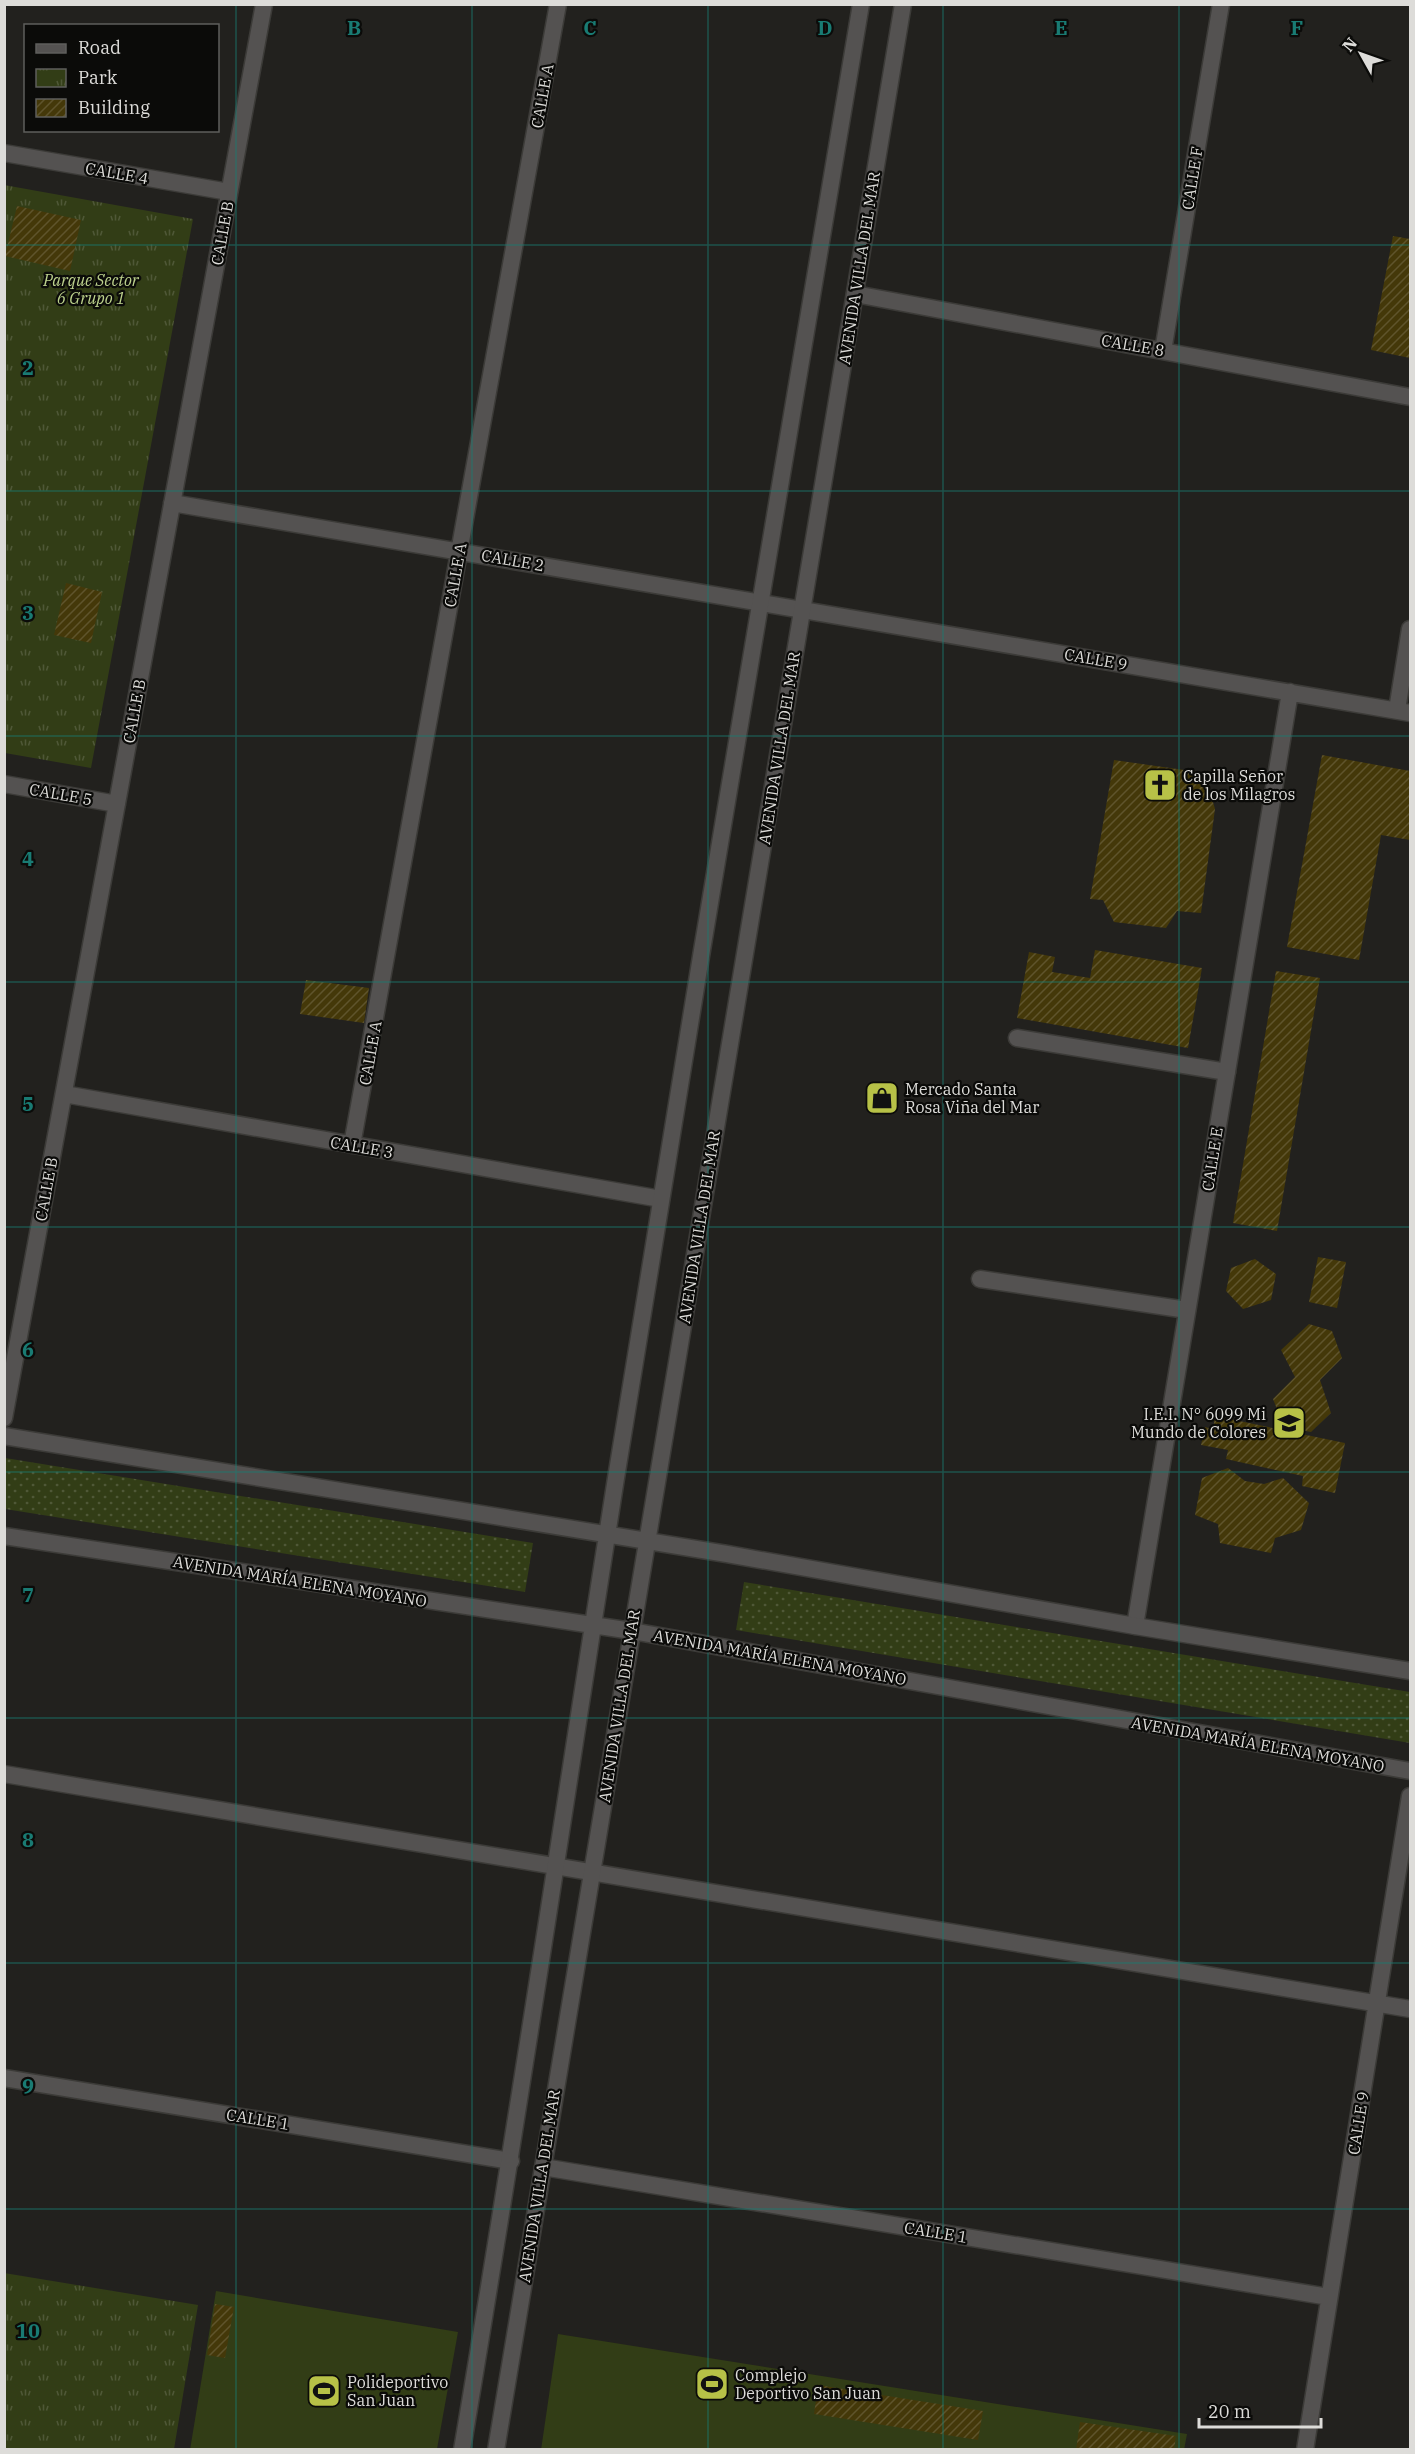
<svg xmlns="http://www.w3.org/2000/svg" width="1415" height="2454" font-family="'IBM Plex Serif',serif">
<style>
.grass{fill:url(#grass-dots)}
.park{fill:url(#park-tufts)}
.garden{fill:#323d16}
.building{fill:url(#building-hatch)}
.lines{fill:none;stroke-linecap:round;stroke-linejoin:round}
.service-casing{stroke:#3c3b38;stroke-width:19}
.minor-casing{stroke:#3c3b38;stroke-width:19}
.tertiary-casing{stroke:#3c3b38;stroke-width:19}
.service{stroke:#545251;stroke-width:16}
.minor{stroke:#545251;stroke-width:16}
.tertiary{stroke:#545251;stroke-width:16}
.grid{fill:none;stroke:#197b73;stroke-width:1.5;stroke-opacity:0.55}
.labels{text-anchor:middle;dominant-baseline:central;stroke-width:4.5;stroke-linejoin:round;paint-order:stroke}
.street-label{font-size:16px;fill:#dddcd9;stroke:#0b0b09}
.park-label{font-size:16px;font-style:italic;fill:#bdd28d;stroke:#0b0b09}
.poi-label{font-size:16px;fill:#dddcd9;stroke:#0b0b09;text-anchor:start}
.grid-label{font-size:20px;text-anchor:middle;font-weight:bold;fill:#197b73;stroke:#0b0b09;stroke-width:4.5;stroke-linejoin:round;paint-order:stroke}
</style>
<defs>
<pattern id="grass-dots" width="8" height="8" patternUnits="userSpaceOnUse" patternTransform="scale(1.5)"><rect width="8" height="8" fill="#323d16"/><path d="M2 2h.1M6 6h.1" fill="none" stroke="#4f5837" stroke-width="1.8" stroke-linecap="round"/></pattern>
<pattern id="park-tufts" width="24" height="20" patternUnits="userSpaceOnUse" patternTransform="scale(1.5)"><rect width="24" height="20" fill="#323d16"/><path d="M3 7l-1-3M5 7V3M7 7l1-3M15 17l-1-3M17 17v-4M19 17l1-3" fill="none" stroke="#4f5837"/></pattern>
<pattern id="building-hatch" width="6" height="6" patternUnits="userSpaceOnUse" patternTransform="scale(1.5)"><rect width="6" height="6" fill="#443809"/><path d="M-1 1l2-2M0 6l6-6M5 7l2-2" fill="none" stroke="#5f542c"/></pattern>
</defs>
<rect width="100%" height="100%" fill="#22211e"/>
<path class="grass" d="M5 1458 533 1543 525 1592 5 1509Z
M744 1582 1410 1692V1743L736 1630Z"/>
<path class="park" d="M4 185 193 219 91 768 5 753Z
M4 2273 198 2305 174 2449H5Z"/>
<path class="garden" d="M216 2291 458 2332 437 2449 190 2450Z
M558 2334 1187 2434 1184 2450H541Z"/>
<path class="building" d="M17 206 81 220 70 271 5 256Z
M1393 236 1410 239V358L1371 350Z
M66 583 102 592 91 643 54 635Z
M1322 755 1410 771V840L1381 835 1359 960 1287 947Z
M1114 760 1205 773 1215 809 1201 913 1177 911 1166 928 1114 922 1103 900 1090 899Z
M1095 950 1202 968 1188 1048 1017 1018 1029 952 1055 957 1052 972 1090 978Z
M1276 971 1320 978 1277 1231 1233 1223Z
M306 980 369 988 364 1023 300 1014Z
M1318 1257 1346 1262 1337 1308 1309 1302Z
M1255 1259 1276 1274 1271 1300 1243 1309 1226 1291 1231 1268Z
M1309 1324 1332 1331 1342 1358 1320 1380 1331 1413 1311 1432 1284 1427 1273 1399 1295 1377 1281 1350Z
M1215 1416 1345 1443 1335 1493 1302 1486 1303 1476 1226 1459 1228 1450 1201 1445 1205 1427 1213 1429Z
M1228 1468 1245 1481 1264 1484 1283 1478 1309 1503 1301 1530 1275 1538 1271 1553 1220 1543 1218 1524 1195 1515 1202 1478Z
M215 2304 234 2307 225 2358 207 2355Z
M818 2385 983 2411 978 2440 814 2414Z
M1080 2422 1176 2436 1174 2450H1076Z"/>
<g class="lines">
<g class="service-casing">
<path id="service" d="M1017 1038 1227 1072
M980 1279 1187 1310"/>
</g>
<g class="minor-casing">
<path id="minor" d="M4 153 229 192
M855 294 1410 397
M1163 351 1221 4
M172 503 1410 713
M1397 710 1410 629
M4 784 117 804
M64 1094 661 1199
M352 1145 558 4
M4 1418 264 4
M1135 1626 1290 692
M4 1774 1410 2009
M4 2078 511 2161
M543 2167 1329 2297
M1305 2450 1410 1796"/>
</g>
<g class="tertiary-casing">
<path id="tertiary" d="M4 1436 727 1554 1135 1626 1410 1671
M4 1536 632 1631 1410 1771
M462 2450C517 2126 565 1802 616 1478 694 986 779 496 861 4
M496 2450 903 4"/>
</g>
<use href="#service" class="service"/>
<use href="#minor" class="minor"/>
<use href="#tertiary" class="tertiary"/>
</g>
<path class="grid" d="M236 4V2450M472 4V2450M708 4V2450M943 4V2450M1179 4V2450M4 245H1410M4 491H1410M4 736H1410M4 982H1410M4 1227H1410M4 1472H1410M4 1718H1410M4 1963H1410M4 2209H1410"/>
<defs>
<g id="church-square" transform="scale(1.725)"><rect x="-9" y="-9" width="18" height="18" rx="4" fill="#b7c147" stroke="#0b0b09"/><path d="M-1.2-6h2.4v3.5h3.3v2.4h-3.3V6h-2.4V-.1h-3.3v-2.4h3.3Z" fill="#111"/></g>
<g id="shop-square" transform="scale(1.725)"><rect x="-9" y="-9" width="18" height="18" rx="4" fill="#b7c147" stroke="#0b0b09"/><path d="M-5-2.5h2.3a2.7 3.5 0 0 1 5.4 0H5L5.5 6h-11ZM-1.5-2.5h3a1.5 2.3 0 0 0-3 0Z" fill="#111"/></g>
<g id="school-square" transform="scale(1.725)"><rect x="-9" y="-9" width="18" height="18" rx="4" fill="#b7c147" stroke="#0b0b09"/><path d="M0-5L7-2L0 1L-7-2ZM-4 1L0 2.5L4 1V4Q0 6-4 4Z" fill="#111"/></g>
<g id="stadium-square" transform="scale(1.725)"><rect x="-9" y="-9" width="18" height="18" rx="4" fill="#b7c147" stroke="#0b0b09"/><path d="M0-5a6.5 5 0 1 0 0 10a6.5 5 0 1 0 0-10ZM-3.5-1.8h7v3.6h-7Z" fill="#111"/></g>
</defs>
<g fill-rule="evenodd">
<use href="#church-square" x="1160" y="785"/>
<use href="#shop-square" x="882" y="1098"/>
<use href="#school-square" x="1289" y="1423"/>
<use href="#stadium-square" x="712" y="2384"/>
<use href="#stadium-square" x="324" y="2391"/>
</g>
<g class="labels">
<g class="street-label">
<text transform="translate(542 96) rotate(-80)">CALLE A</text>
<text transform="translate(117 173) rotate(10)">CALLE 4</text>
<text transform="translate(1192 178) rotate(-81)">CALLE F</text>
<text transform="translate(222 233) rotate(-80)">CALLE B</text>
<text transform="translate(859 268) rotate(-81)">AVENIDA VILLA DEL MAR</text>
<text transform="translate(1133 345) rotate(10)">CALLE 8</text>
<text transform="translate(513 560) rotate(10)">CALLE 2</text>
<text transform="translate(455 575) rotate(-80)">CALLE A</text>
<text transform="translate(1096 659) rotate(10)">CALLE 9</text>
<text transform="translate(134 711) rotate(-80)">CALLE B</text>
<text transform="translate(779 748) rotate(-81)">AVENIDA VILLA DEL MAR</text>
<text transform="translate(61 794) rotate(10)">CALLE 5</text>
<text transform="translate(370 1053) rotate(-80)">CALLE A</text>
<text transform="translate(362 1147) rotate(10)">CALLE 3</text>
<text transform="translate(1212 1159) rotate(-81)">CALLE E</text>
<text transform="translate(46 1189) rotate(-80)">CALLE B</text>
<text transform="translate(699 1227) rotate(-81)">AVENIDA VILLA DEL MAR</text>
<text transform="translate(300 1581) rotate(9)">AVENIDA MARÍA ELENA MOYANO</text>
<text transform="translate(780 1657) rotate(10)">AVENIDA MARÍA ELENA MOYANO</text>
<text transform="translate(619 1706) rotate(-81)">AVENIDA VILLA DEL MAR</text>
<text transform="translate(1258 1744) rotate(10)">AVENIDA MARÍA ELENA MOYANO</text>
<text transform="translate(258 2119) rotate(9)">CALLE 1</text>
<text transform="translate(1358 2123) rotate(-81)">CALLE 9</text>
<text transform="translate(539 2186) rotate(-81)">AVENIDA VILLA DEL MAR</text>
<text transform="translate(936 2232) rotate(9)">CALLE 1</text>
</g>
<g class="park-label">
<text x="91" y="280">Parque Sector<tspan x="91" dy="18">6 Grupo 1</tspan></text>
</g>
<g class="poi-label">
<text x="1183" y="776">Capilla Señor<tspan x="1183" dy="18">de los Milagros</tspan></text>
<text x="905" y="1089">Mercado Santa<tspan x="905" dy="18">Rosa Viña del Mar</tspan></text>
<text x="1266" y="1414" text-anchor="end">I.E.I. N° 6099 Mi<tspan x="1266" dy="18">Mundo de Colores</tspan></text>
<text x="735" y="2375">Complejo<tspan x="735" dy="18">Deportivo San Juan</tspan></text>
<text x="347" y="2382">Polideportivo<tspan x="347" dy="18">San Juan</tspan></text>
</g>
</g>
<g class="grid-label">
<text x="354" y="35">B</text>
<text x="590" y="35">C</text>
<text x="825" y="35">D</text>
<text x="1061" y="35">E</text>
<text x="1297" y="35">F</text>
<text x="28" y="375">2</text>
<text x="28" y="620">3</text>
<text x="28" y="866">4</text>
<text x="28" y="1111">5</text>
<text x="28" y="1357">6</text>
<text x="28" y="1602">7</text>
<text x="28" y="1847">8</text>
<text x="28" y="2093">9</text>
<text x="28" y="2338">10</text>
</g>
<rect width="1415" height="2454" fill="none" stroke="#dddcd9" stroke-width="12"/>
<rect x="24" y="24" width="195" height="108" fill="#0b0b09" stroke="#5f5f5c" stroke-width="1.5"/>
<rect x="36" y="44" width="30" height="9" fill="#545251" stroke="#5f5f5c" stroke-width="1.5"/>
<text x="78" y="54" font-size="18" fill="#dddcd9">Road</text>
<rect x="36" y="69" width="30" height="18" fill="url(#park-tufts)" stroke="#5f5f5c" stroke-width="1.5"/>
<text x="78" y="84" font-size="18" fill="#dddcd9">Park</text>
<rect x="36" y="99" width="30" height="18" fill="url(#building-hatch)" stroke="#5f5f5c" stroke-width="1.5"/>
<text x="78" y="114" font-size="18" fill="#dddcd9">Building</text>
<g transform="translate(1361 54) rotate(310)" stroke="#0b0b09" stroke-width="4.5" paint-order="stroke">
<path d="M0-4.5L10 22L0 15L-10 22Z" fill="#dddcd9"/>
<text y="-9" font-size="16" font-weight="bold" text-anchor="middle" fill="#dddcd9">N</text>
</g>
<path d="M1199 2418v9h122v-9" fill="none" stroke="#dddcd9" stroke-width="3"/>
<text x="1208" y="2418" font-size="18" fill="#dddcd9" stroke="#0b0b09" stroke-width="4.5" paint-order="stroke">20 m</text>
</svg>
